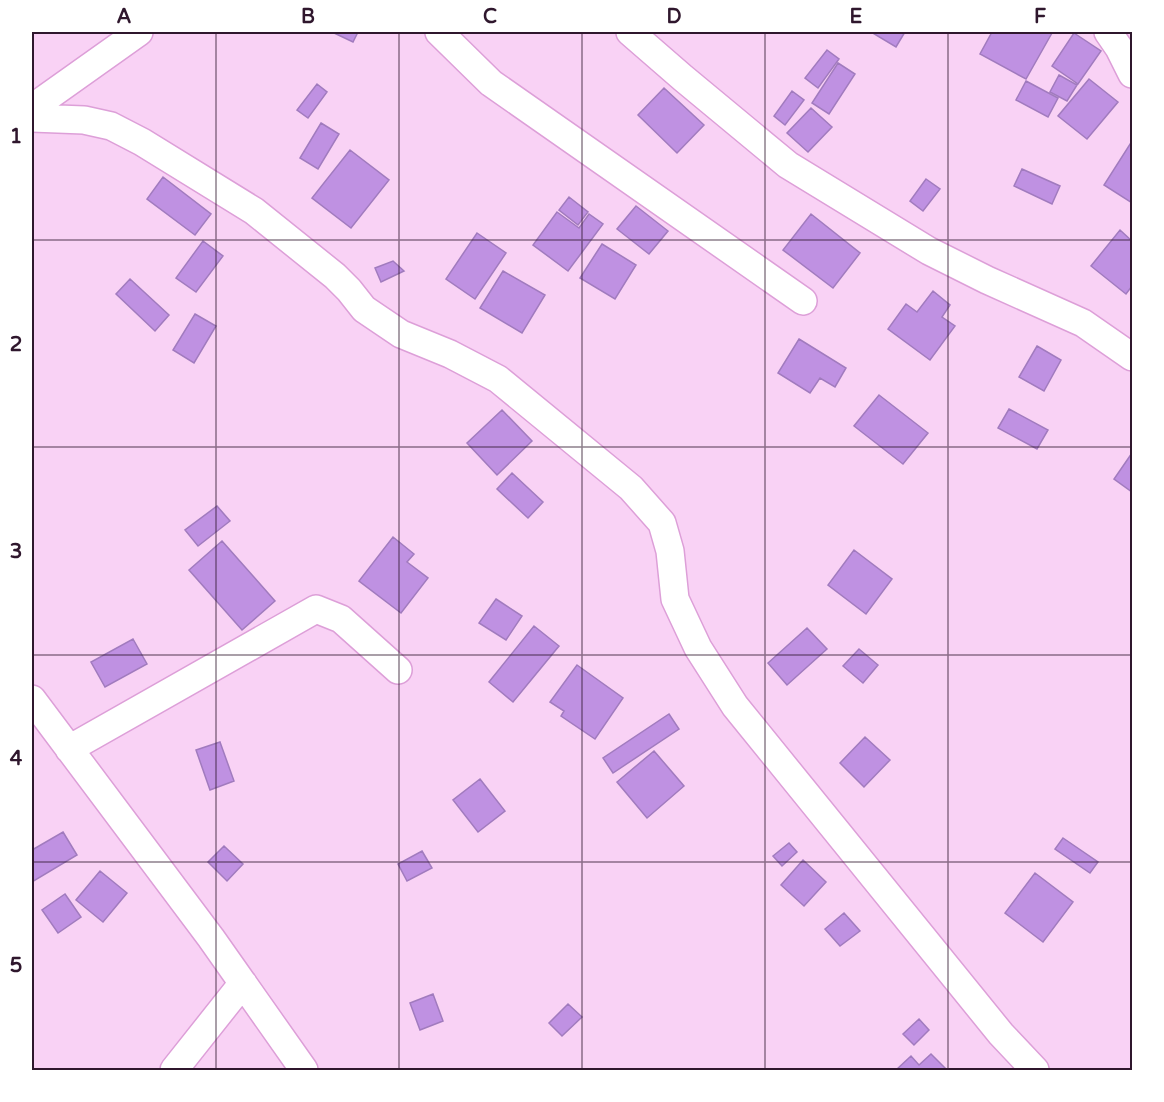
<svg xmlns="http://www.w3.org/2000/svg" width="1164" height="1102" font-family="'Varela Round',sans-serif">
<style>
.building{fill:#bf91e2;stroke:#a17bbe;stroke-width:1.5}
.lines{fill:none;stroke-linecap:round;stroke-linejoin:round}
.minor-casing{stroke:#dd9fd8;stroke-width:30}
.minor{stroke:#fff;stroke-width:27}
.grid{fill:none;stroke:#2f172d;stroke-width:1.5;stroke-opacity:0.55}
.neatline{fill:none;stroke:#2f172d;stroke-width:2}
.grid-label{font-size:20px;text-anchor:middle;font-weight:bold;fill:#2f172d}
</style>
<rect width="100%" height="100%" fill="#f9d2f5"/>
<path class="building" d="M332 32H358L353 42Z
M871 32H905L896 47Z
M992 32H1049L1052 33 1026 79 980 54Z
M1074 33 1101 51 1078 84 1052 66Z
M827 50 839 59 818 88 805 78Z
M838 63 855 74 829 114 812 103Z
M1059 75 1077 85 1067 101 1050 92Z
M1089 79 1118 102 1087 139 1058 116Z
M1026 81 1058 98 1048 117 1016 100Z
M317 84 327 92 308 118 297 110Z
M664 88 704 125 677 153 638 115Z
M792 91 804 100 785 125 774 116Z
M811 108 832 127 808 152 787 133Z
M321 123 339 134 318 169 300 158Z
M1132 141V203L1104 185Z
M350 150 389 180 351 228 312 198Z
M1022 169 1060 186 1052 204 1014 186Z
M163 177 211 214 195 235 147 199Z
M926 179 940 189 923 211 910 201Z
M569 197 588 212 578 225 559 210Z
M636 206 668 231 649 254 617 229Z
M557 212 579 228 589 214 603 224 568 271 533 245Z
M811 214 860 253 833 288 783 250Z
M1120 230 1132 241V286L1126 294 1091 266Z
M477 233 506 253 475 299 446 279Z
M203 241 223 256 196 292 176 278Z
M602 244 636 265 615 299 580 278Z
M393 261 404 271 381 282 375 268Z
M503 271 545 295 522 333 480 308Z
M130 279 169 315 155 331 116 294Z
M933 291 950 305 942 317 955 326 930 360 888 329 906 304 917 312Z
M195 314 216 326 194 363 173 350Z
M799 339 846 368 835 387 820 378 810 393 778 373Z
M1037 346 1061 360 1044 391 1019 377Z
M879 395 928 433 903 464 854 426Z
M1009 409 1048 430 1037 449 998 428Z
M502 410 532 441 497 475 467 443Z
M1132 453V492L1114 479Z
M512 473 543 502 528 518 497 489Z
M217 506 230 521 198 546 185 530Z
M393 537 414 554 407 562 428 578 401 613 359 581Z
M222 541 275 601 242 630 189 570Z
M854 550 892 579 866 614 828 585Z
M496 599 522 616 506 640 479 623Z
M534 626 559 646 513 702 489 682Z
M807 628 827 649 787 685 768 663Z
M133 639 147 664 105 687 91 662Z
M859 649 878 665 863 683 843 666Z
M577 665 623 698 595 739 561 716 564 711 550 702Z
M669 714 679 729 613 773 603 758Z
M865 737 890 760 864 787 840 763Z
M220 742 234 781 210 790 196 750Z
M654 751 684 786 647 818 617 782Z
M480 779 505 811 478 832 453 800Z
M63 832 77 855 32 882V850Z
M1063 838 1098 862 1090 873 1055 849Z
M789 843 797 852 782 866 773 856Z
M224 846 243 864 227 881 208 862Z
M422 851 432 868 407 881 398 864Z
M803 860 826 882 804 906 781 885Z
M100 871 127 893 103 922 76 900Z
M1035 873 1073 902 1043 942 1005 913Z
M65 894 81 917 58 933 42 910Z
M844 913 860 931 840 946 825 929Z
M433 994 443 1021 420 1030 410 1003Z
M568 1004 582 1017 562 1036 549 1023Z
M919 1019 929 1030 914 1045 903 1034Z
M931 1054 947 1070H896L911 1056 919 1065Z"/>
<g class="lines">
<g class="minor-casing">
<path id="minor" d="M439 32 491 83 803 301
M630 32 683 78 788 165 929 251 987 280 1083 323 1132 357
M1108 32 1119 48 1132 74
M32 108 139 32
M32 118 84 120 111 126 142 142 254 211 335 276 349 290 364 309 401 334 450 354 498 379 631 488 662 523 670 551 675 599 698 648 735 706 1001 1034 1035 1070
M32 699 211 938 304 1070
M69 749 316 609 341 619 398 670
M174 1070 243 983"/>
</g>
<use href="#minor" class="minor"/>
</g>
<path class="grid" d="M216 32V1070M399 32V1070M582 32V1070M765 32V1070M948 32V1070M32 240H1132M32 447H1132M32 655H1132M32 862H1132"/>
<rect width="1164" height="1102" fill="none" stroke="#ffffff" stroke-width="66"/>
<rect x="33" y="33" width="1098" height="1036" class="neatline"/>
<g class="grid-label">
<text x="124" y="23">A</text>
<text x="308" y="23">B</text>
<text x="490" y="23">C</text>
<text x="674" y="23">D</text>
<text x="856" y="23">E</text>
<text x="1040" y="23">F</text>
<text x="16" y="143">1</text>
<text x="16" y="351">2</text>
<text x="16" y="558">3</text>
<text x="16" y="765">4</text>
<text x="16" y="972">5</text>
</g>
</svg>
